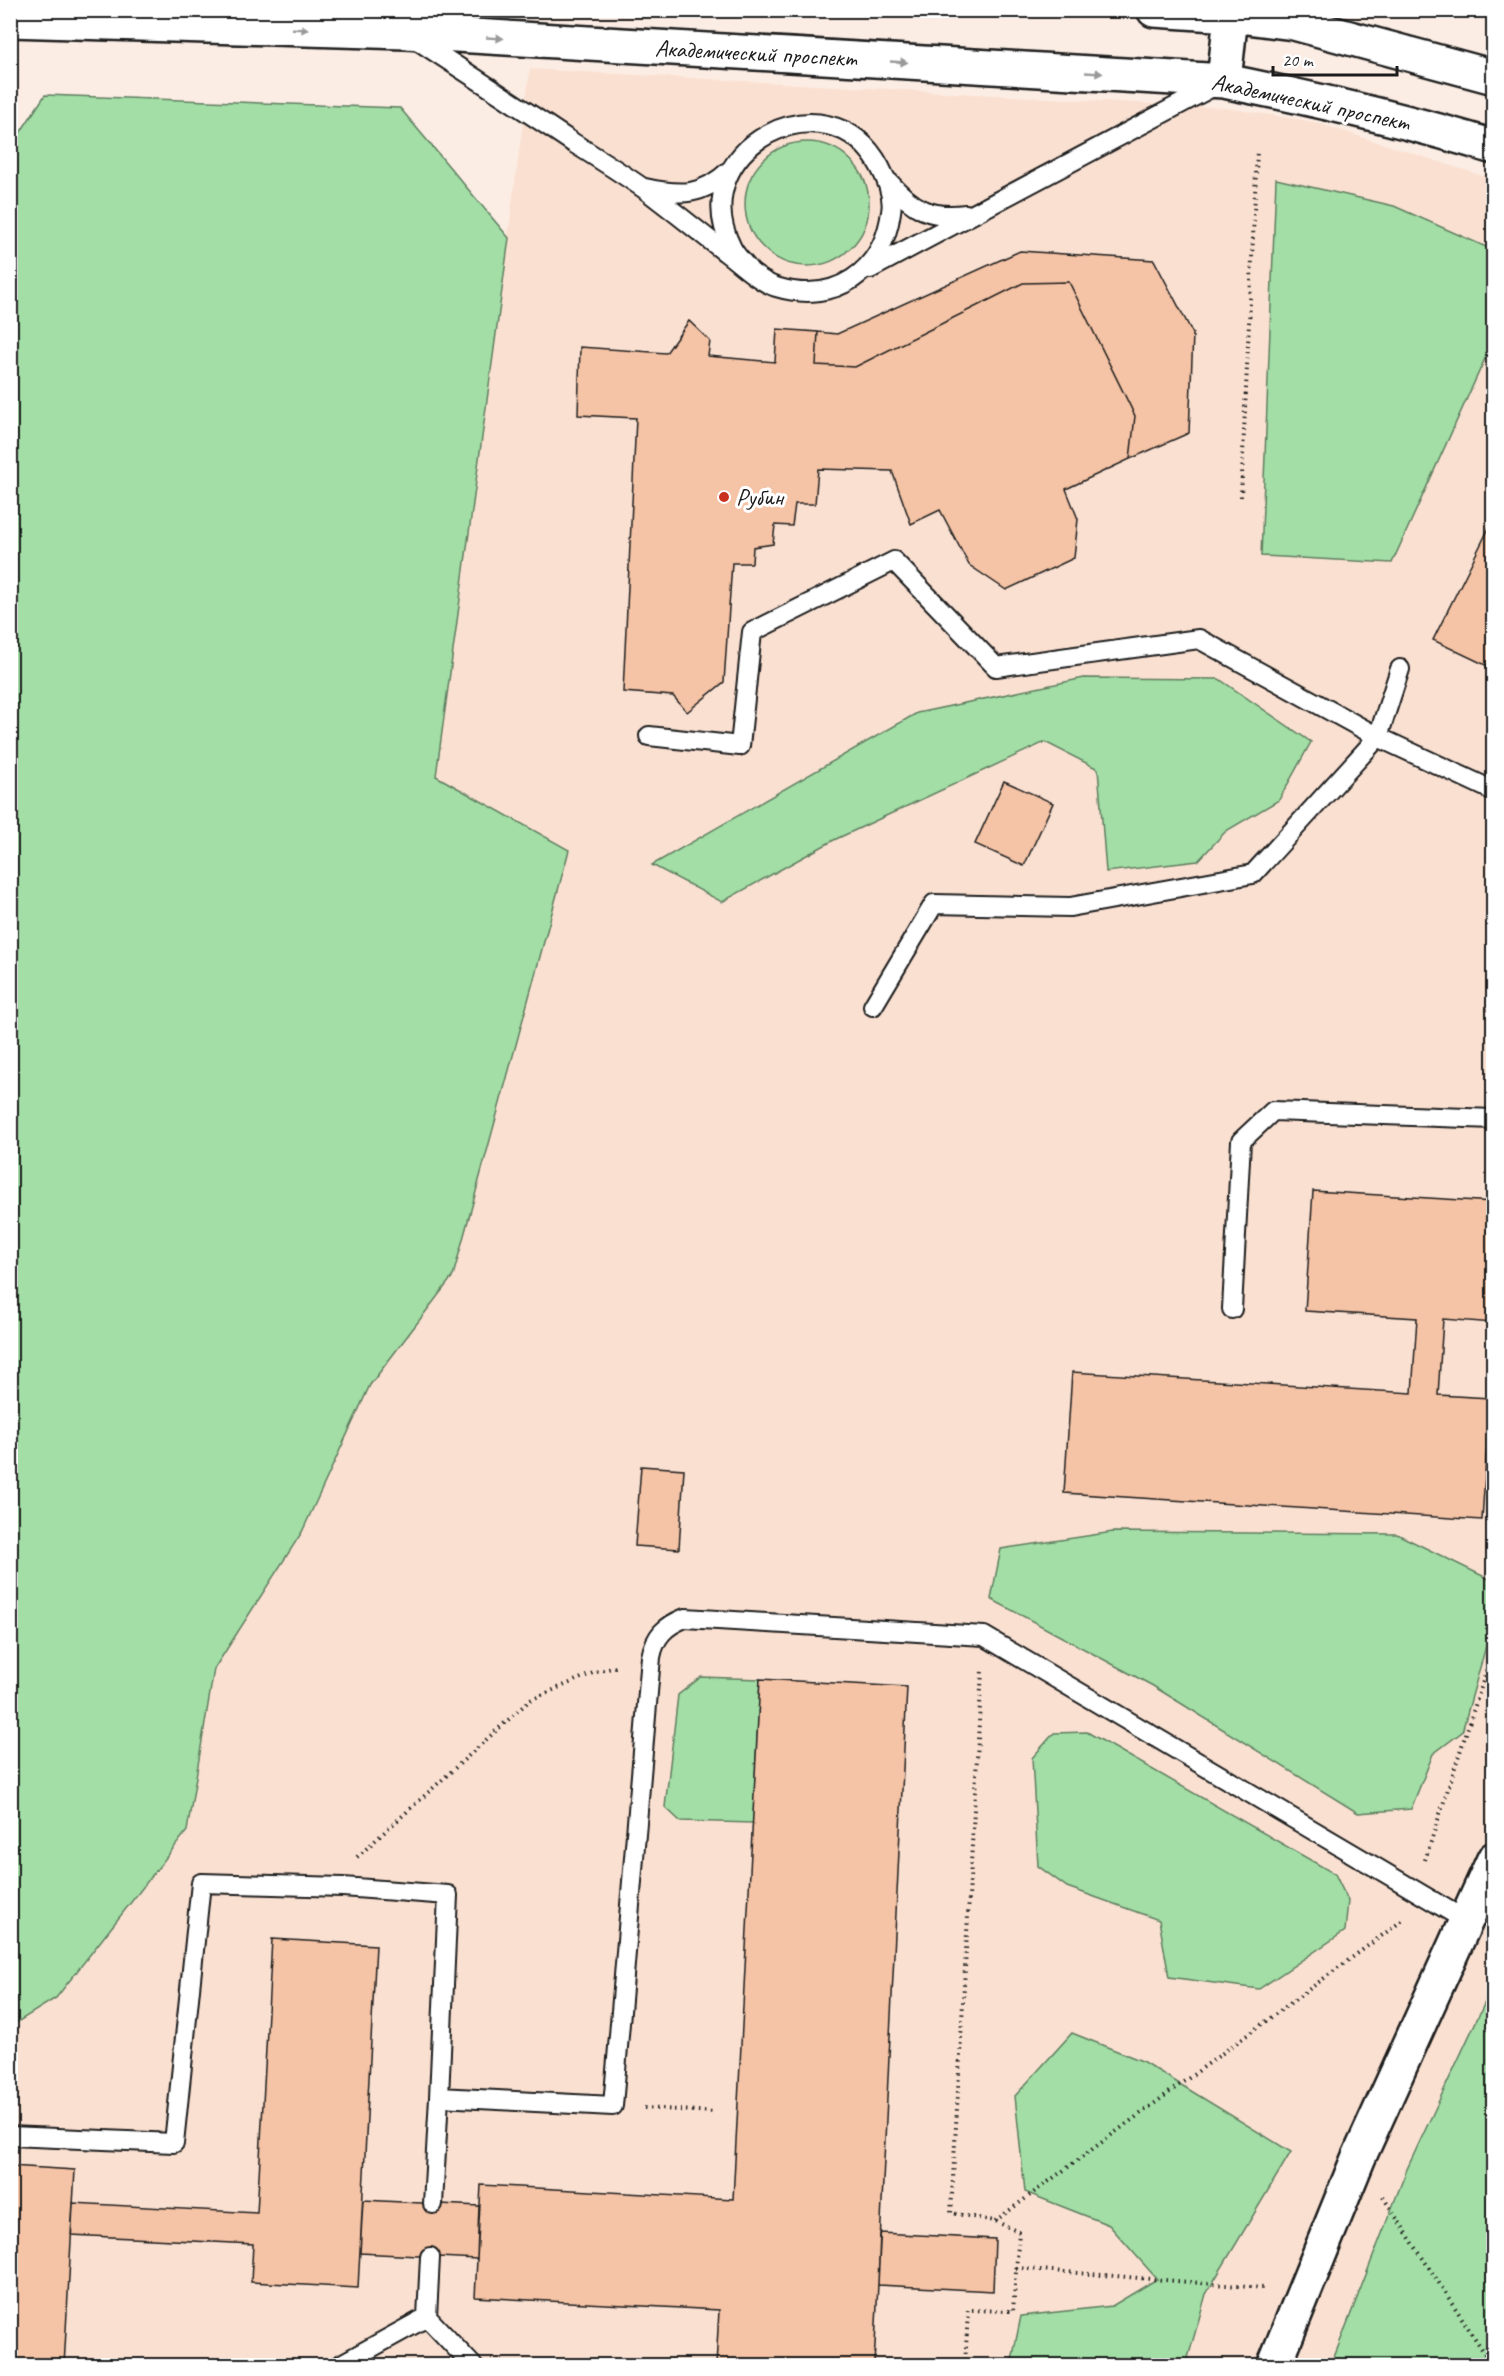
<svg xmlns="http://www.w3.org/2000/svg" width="1504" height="2376" font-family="Caveat,sans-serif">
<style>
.built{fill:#fae0d1}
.green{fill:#a2dea5;stroke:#5f7d60;stroke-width:1.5}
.building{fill:#f5c3a5;stroke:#1c1c1c;stroke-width:1.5}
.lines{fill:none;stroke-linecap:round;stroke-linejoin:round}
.lane-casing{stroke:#1c1c1c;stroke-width:22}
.street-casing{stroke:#1c1c1c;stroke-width:38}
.secondary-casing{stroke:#1c1c1c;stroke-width:38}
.path{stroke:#1c1c1c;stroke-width:4;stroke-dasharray:1.5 4.5;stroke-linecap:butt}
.lane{stroke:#fff;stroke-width:18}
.street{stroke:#fff;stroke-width:33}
.secondary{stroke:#fff;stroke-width:33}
.oneway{fill:#999}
.poi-dot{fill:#c8321e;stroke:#fff;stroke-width:2}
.labels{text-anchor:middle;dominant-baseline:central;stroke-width:6;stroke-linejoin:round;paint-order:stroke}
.street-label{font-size:24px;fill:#1c1c1c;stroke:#fff}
.poi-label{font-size:24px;fill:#1c1c1c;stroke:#fff;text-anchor:start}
</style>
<rect width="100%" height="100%" fill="#fcede4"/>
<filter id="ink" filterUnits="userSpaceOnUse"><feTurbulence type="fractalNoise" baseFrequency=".0167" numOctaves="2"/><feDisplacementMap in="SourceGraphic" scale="12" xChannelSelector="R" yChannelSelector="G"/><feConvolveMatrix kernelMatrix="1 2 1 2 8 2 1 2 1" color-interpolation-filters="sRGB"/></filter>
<g filter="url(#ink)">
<path class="built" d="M530 69 1226 108 1315 122 1493 179V2365L11 2366V2026L56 1998 187 1832 214 1669 302 1532 370 1385 453 1276 569 850 436 776Z"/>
<path class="green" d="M45 95 400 108 509 238 436 776 569 850 453 1276 370 1385 302 1532 214 1669 187 1831 56 1998 11 2026 10 148Z
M745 204a62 62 0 1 1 124 0a62 62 0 1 1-124 0Z
M1276 179 1394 206 1493 250V341L1392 563 1261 556Z
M1084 678 1219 679 1311 742 1279 800 1226 831 1198 861 1106 872 1098 769 1045 742 834 840 722 902 652 865 917 713Z
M1113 1532 1397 1534 1493 1581V1621L1462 1732 1433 1754 1411 1809 1358 1813 1153 1686 991 1599 1001 1549Z
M701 1677 760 1679 753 1823 680 1821 665 1807 678 1695Z
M1087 1732 1335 1874 1348 1901 1345 1931 1259 1989 1169 1977 1159 1920 1067 1887 1038 1866 1032 1758 1054 1733Z
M1493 1985V2365H1331L1407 2169Z
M1072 2033 1142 2061 1291 2152 1206 2294 1186 2365H1011L1021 2316 1112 2306 1157 2279 1109 2225 1025 2192 1015 2096Z"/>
<path class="building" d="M1020 251 1154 260 1193 334 1189 433 1130 459 1135 416 1069 282 1023 283 855 367 816 365 818 332 837 334Z
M1069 282 1135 416 1130 459 1066 489 1078 519 1074 558 1006 590 969 565 940 510 911 524 892 471 818 469 815 504H795L792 526 775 525 773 544 753 547 752 563H732L724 682 687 712 673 696 623 692 636 418 578 415 580 347 666 353 689 321 710 341 708 356 775 362 777 329 818 332 816 365 855 367 1023 283Z
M1494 518V669L1433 640Z
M1004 781 1053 803 1024 866 975 844Z
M1313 1191 1494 1202V1323L1443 1319 1438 1395 1490 1398 1482 1520 1064 1493 1072 1372 1412 1393 1417 1318 1305 1311Z
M641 1466 684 1469 679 1549 635 1546Z
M760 1679 907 1687 874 2366H716L719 2310 475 2297 481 2185 733 2199Z
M272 1939 376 1945 358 2288 251 2282 253 2244 71 2235 73 2203 257 2213Z
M10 2166 75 2170 64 2366H10Z
M363 2200 479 2206 477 2259 360 2253Z
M880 2233 995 2239 993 2291 878 2285Z"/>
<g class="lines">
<g class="lane-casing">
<path id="lane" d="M414 38C467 73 520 107 572 142 596 157 620 172 643 188 671 209 698 231 725 252 740 263 758 281 776 287 835 305 883 272 891 212 894 196 887 180 880 167 829 71 681 149 732 248 736 256 744 263 749 270
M889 182C912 208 930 219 966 214
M645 188C682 196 702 196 730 170
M870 269 1216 85
M1400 669 1378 737 1494 791
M649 736 740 746 752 632 894 561 996 667 1199 639 1378 737 1253 874 1070 907 934 904 873 1006
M1232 1309 1241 1141 1273 1111 1494 1119
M10 2136 174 2143 201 1883 343 1887 448 1895 439 2097 613 2106 651 1657C655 1636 665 1626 685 1618L984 1636 1465 1920
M433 2204 439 2097
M427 2317 430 2257
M338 2366 427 2317 473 2366"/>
</g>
<g class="street-casing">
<path id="street" d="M1274 2366 1358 2159 1494 1859"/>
</g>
<g class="secondary-casing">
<path id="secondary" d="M1154 10 1231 15 1294 23 1494 77
M10 20 406 32 1224 81C1315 99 1405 120 1494 147
M1224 81 1231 15"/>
</g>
<path class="path" d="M1241 497 1257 150
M357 1857 530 1700 593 1673 619 1666
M1425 1860 1494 1647
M644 2108 714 2112
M1383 2197 1493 2366
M995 2221 1403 1920
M1016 2268 1263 2288
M965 2366 968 2310 1013 2311 1019 2232 995 2221 951 2213 982 1670"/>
<use href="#lane" class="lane"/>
<use href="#street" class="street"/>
<use href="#secondary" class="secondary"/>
</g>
<defs><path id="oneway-solid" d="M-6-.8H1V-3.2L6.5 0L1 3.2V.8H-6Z" transform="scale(1.5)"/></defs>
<g class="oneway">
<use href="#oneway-solid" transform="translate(300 29) rotate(2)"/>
<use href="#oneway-solid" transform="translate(495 38) rotate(3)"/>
<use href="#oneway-solid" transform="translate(899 62) rotate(3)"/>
<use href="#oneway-solid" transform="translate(1094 73) rotate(3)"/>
</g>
</g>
<circle class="poi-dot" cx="724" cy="497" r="6"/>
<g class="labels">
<g class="street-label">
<text transform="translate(756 53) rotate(3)">Академический проспект</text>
<text transform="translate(1311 102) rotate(12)">Академический проспект</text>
</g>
<g class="poi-label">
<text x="736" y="497">Рубин</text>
</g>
</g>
<rect width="1504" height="2376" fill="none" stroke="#fff" stroke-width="36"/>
<rect x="18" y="18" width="1468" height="2340" fill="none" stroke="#1c1c1c" stroke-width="2" filter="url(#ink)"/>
<path d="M1273 66v9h124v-9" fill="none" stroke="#1c1c1c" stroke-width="3"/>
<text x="1282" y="66" font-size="18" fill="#1c1c1c" stroke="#ffffff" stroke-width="4.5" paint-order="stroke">20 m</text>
</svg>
